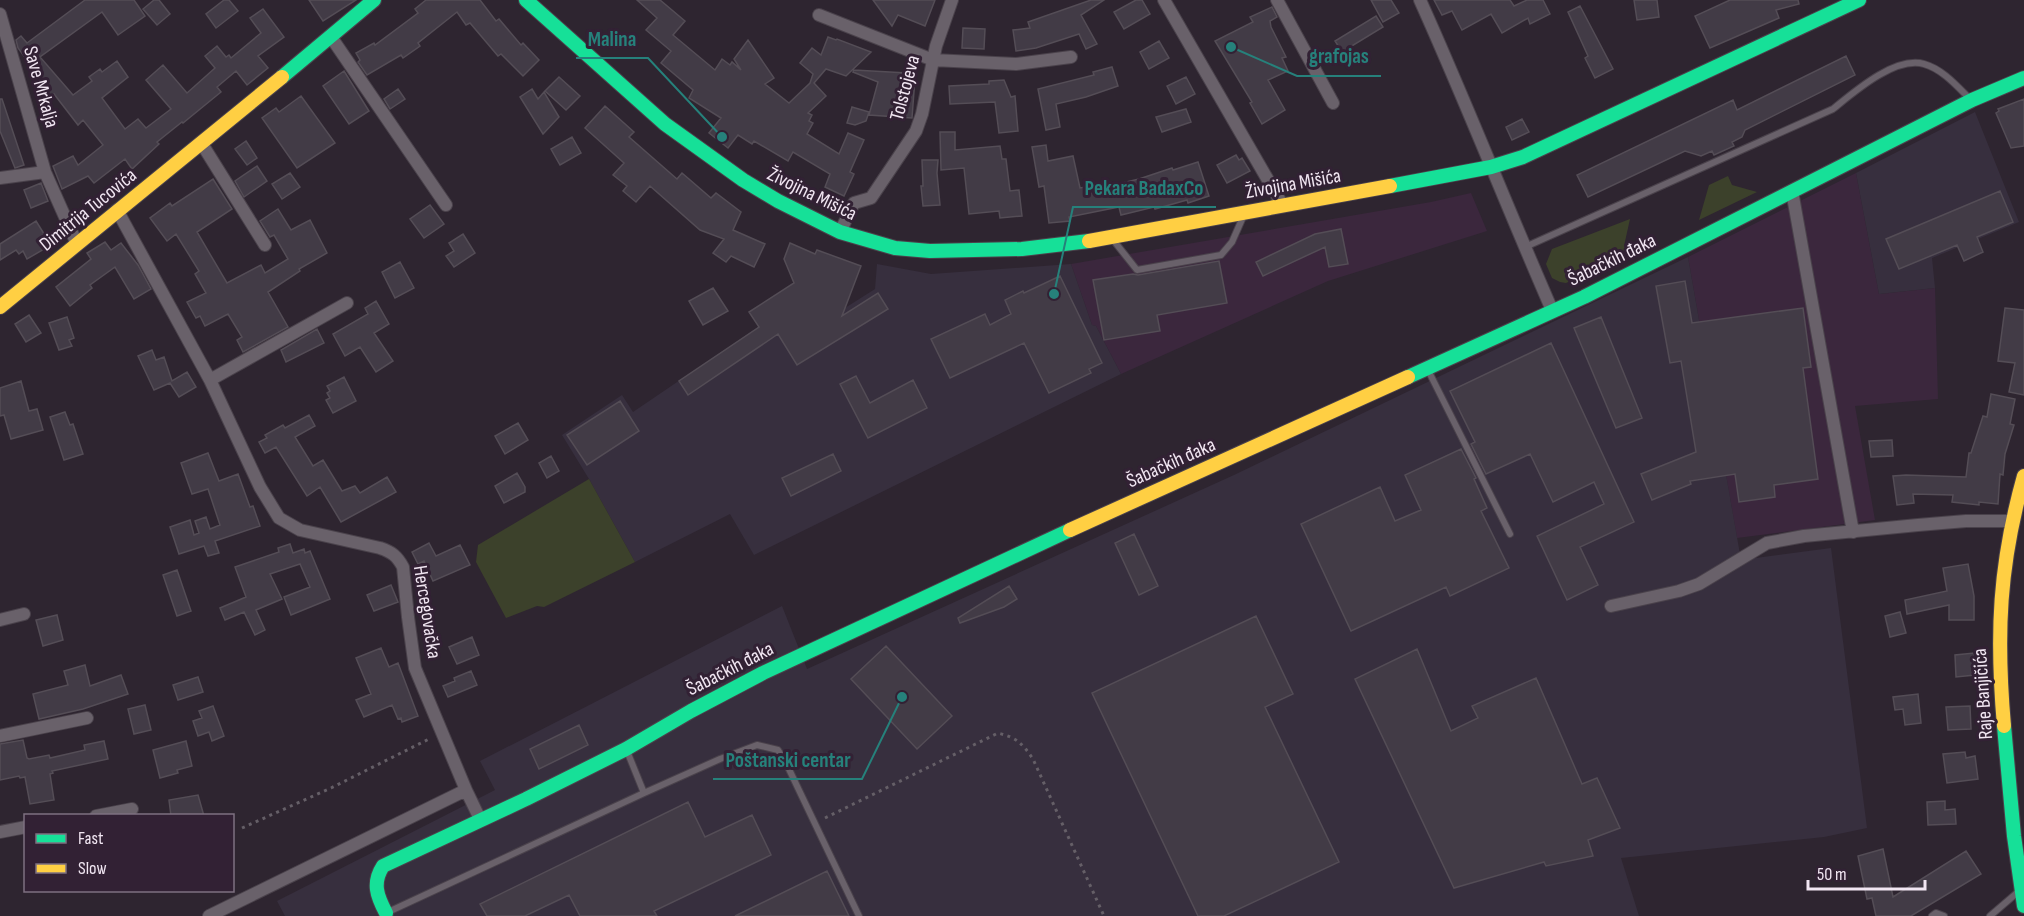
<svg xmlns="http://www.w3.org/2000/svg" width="2024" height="916" font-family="'Sofia Sans Condensed',sans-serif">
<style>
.built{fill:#3b273d}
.industrial{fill:#372f3e}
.green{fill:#3c412b}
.building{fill:#423b46;stroke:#544d56;stroke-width:1.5}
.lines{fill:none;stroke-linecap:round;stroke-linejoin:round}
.lane-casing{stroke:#4a424b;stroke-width:8}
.street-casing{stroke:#4a424b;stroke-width:14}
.fast-casing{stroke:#4a424b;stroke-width:16}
.slow-casing{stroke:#4a424b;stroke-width:16}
.path{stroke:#655f67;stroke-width:3;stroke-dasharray:3 4.5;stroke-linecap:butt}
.lane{stroke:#69616a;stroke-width:6}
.street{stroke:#69616a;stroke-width:12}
.fast{stroke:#16e098;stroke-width:14}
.slow{stroke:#ffcf43;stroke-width:14}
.labels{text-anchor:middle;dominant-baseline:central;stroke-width:6;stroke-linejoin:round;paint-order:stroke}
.street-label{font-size:20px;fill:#f1e6f2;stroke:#322134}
.leader{fill:none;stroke:#26817b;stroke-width:2}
.callout-dot{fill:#26817b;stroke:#322134;stroke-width:2}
.callout-label{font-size:21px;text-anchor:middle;font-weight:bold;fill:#26817b;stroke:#322134;stroke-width:6;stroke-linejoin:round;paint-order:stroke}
</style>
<rect width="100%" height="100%" fill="#2e2530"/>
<path class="built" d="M1856 173 1879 294 1935 288 1938 399 1855 406 1875 520 1737 538 1688 257Z
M1471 193 1487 231 1328 281 1121 374 1096 326 1092 325 1071 264 1431 202Z"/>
<path class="industrial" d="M1975 112 2019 222 1932 258 1935 288 1879 294 1856 173Z
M1688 257 1741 560 1831 548 1867 828 1824 837 1621 858 1639 916H285L277 901 495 790 480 761 782 606 807 669 1234 475Z
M877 264 931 274 1071 264 1092 325 1096 326 1121 374 754 555 730 514 635 562 589 479 562 435 622 395 633 412 798 300 815 327 875 289Z"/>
<path class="green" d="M1728 176 1732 185 1757 192 1699 220 1709 185Z
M1630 219 1624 246 1631 253 1566 283 1560 282 1552 278 1546 264 1552 249Z
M589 479 635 562 544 607 537 606 506 618 476 562 478 545Z"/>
<path class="building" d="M85 0H134L145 16 118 35 102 12 40 57 73 95 92 81 89 77 100 69 102 72 117 61 128 77 102 98 125 129 138 119 146 128 171 109 146 80 163 65 187 93 215 68 205 56 217 46 226 57 229 55 231 58 261 33 250 18 263 9 284 37 258 56 268 68 247 85 236 71 217 87 221 92 183 123 182 122 157 142 159 144 132 169 125 159 94 183 88 176 62 189 53 166 73 156 78 165 103 145 83 120 78 125 54 94 49 99 36 84 41 79 18 48 16 40 21 36 27 43Z
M154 0H159L170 14 157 25 143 9Z
M224 0H229L238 11 216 28 206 14Z
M309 0H356L323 21Z
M426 0H480L496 21 499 19 521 45 523 43 539 60 523 76 501 54 498 56 470 23 466 25 457 12 418 43 420 46 403 58 401 55 367 75 358 62 360 60 356 53 374 43 375 45 418 13 415 9Z
M637 0H660L685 21 673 35 715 70 722 59 730 65 732 62 741 70 734 59 748 40 774 78 765 84 789 103 810 83 813 74 800 63 812 48 821 55 828 37 836 40 837 39 871 52 846 76 826 69 814 83 826 96 808 113 812 115 809 121 813 123 807 134 839 154 848 133 864 140 850 172 854 174 844 196 825 187 830 174 793 152 788 161 754 141 752 144 738 135 728 148 709 133 721 118 689 98 693 90 661 63 671 51 646 30 657 18Z
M873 0H935L925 26 898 15 892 26Z
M1091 0H1104L1081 15 1097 44 1086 49 1079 34 1036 48 1016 51 1013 30 1030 28 1028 22Z
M1136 0H1142L1150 14 1124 29 1114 12Z
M1371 0H1391L1399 13 1383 22Z
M1434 0H1510L1514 6 1527 0H1543L1550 14 1530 24 1528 18 1502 33 1491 14 1462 30 1452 11 1442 15Z
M1634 0H1657L1659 17 1637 20Z
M1730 0H1798L1799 4 1776 10 1779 18 1710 48 1695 16Z
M1580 6 1613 69 1595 78 1585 58 1588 56 1568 12Z
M1272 7 1277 17 1270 21 1271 27 1286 57 1282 58 1288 71 1268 80 1285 110 1262 124 1250 103 1252 102 1215 41 1253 22 1250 17Z
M1376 16 1383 27 1342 52 1335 41Z
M963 28 985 29 984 49 962 48Z
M1159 41 1169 58 1149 69 1140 52Z
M1846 56 1855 75 1745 130 1742 137 1732 142 1734 146 1714 155 1712 151 1701 156 1685 151 1588 197 1577 175 1733 100 1737 110Z
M1112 67 1118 86 1086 97 1056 104 1060 127 1046 130 1038 89 1094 75 1093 72Z
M854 70 907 73V78H915L912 118 869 115 878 82 853 72Z
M344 71 369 111 349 124 323 86Z
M559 77 580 96 566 110 545 91Z
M1186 77 1195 94 1176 104 1167 86Z
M1004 80 1011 97 1015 96 1018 131 999 133 995 102 950 104 949 86 989 84V81Z
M398 89 405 99 390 109 384 99Z
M532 89 538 99 544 92 559 117 543 134 520 97Z
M301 96 335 143 297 168 262 118 276 108 279 112Z
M0 99H2L24 165 15 168 0 131Z
M2024 99V146L2011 148 1996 113 1999 111 1998 109Z
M605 106 634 132 629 137 677 179 682 173 711 198 716 193 741 212 733 230 765 244 754 267 731 256 726 262 713 253 724 239 700 230 650 186 636 202 623 191 627 186 613 175 624 163 585 128Z
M852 107 869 112 866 121 855 125 847 123Z
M1186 109 1191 122 1162 132 1156 117Z
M1522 119 1529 132 1512 140 1506 127Z
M940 132H955V150L1000 146 1002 159H1006L1010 191 1019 190 1022 216 1000 218 999 211 969 214 964 168 941 170Z
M572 137 581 153 560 165 551 149Z
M246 141 257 158 247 165 235 149Z
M1046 145 1048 161 1073 156 1080 188 1104 184 1105 187 1139 179 1172 168 1173 170 1198 162 1209 196 1188 203 1187 200 1155 209 1154 207 1121 215 1119 207 1069 217 1070 221 1049 223 1044 186 1039 187 1032 147Z
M1236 155 1239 160 1242 158 1250 171 1227 183 1217 165Z
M922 160H938L937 173 940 205 923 206 921 186H923Z
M257 166 267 181 244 197 235 181Z
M290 173 300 187 282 199 272 184Z
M213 179 232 209 197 232 227 283 261 265 265 273 288 259 274 235 270 237 260 221 278 209 291 230 310 220 327 253 299 269 300 271 268 292 288 327 243 352 237 340 242 337 228 314 205 326 200 316 196 318 187 302 206 293 195 274 199 271 176 234 167 241 150 218 170 203 172 206Z
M41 183 48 201 31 208 24 190Z
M2000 191 2013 222 1977 237 1983 252 1964 261 1957 245 1899 269 1886 239Z
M430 205 444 224 424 238 410 219Z
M36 221 51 245 27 259 23 251 19 254 16 250 0 260V244Z
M1341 229 1348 264 1329 267 1325 247 1263 276 1256 262 1315 234Z
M463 234 475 253 454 267 446 256 454 251 449 243Z
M105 242 111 250 121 243 138 265 151 289 134 299 115 267 90 285 92 288 70 306 56 287 91 259 87 253Z
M790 243 815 254 817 250 861 266 842 316 878 293 888 309 797 365 778 334 688 395 679 381 759 327 749 312 794 283 784 259Z
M1219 261 1227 303 1157 315 1160 331 1104 340 1093 280 1133 274 1138 275Z
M400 262 414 288 395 298 382 272Z
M1060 276 1102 363 1089 369 1091 373 1049 393 1024 343 950 378 931 339 985 314 990 325 1011 314 1005 300 1023 291 1024 293Z
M1685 281 1692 323 1803 308 1811 367 1803 368 1818 479 1774 485 1775 497 1739 502 1735 474 1690 481 1691 484 1652 500 1641 474 1696 452 1681 361 1670 363 1656 286Z
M713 288 728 311 703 325 689 301Z
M376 301 389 324 374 333 393 361 376 372 360 347 345 356 333 334 368 314 365 308Z
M2005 308 2024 310V395L2009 392 2015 363 1998 361Z
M29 315 41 333 26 342 15 324Z
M67 317 74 338 69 340 72 346 59 350 49 323Z
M1601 317 1642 418 1616 428 1574 328Z
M317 329 324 343 286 362 281 350Z
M1551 343 1634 522 1580 547 1598 585 1567 600 1537 536 1604 504 1594 482 1553 502 1530 454 1486 474 1471 444 1475 442 1450 391Z
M152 350 156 360 164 357 172 381 187 372 196 387 179 397 170 383 154 390 138 356Z
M856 376 870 403 913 380 927 408 868 438 840 384Z
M344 377 356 401 333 413 326 400 330 398 327 393 330 391 327 386Z
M21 381 29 411 37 409 43 430 11 439 4 415 0 416V388Z
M1991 394 2015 399 2010 424 2014 425 2005 454 2003 475 2000 474 1998 504 1979 502V505L1952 502 1953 495 1913 494 1914 503 1897 505 1893 476 1906 475 1966 477 1969 453H1971L1983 416 1987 417Z
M620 401 639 431 587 465 567 435Z
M65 412 70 425 73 424 83 454 64 460 50 417Z
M309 415 315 426 295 437 313 466 323 460 342 491 355 486 360 493 387 477 396 492 341 522 320 487 307 496 276 447 265 453 259 442 267 438 265 435 283 425 285 428Z
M518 423 528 440 505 454 495 436Z
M1892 440 1893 456 1871 457 1869 441Z
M1461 449 1476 478 1474 479 1487 508 1481 511 1509 568 1450 596 1446 587 1351 631 1301 524 1380 487 1395 521 1421 510 1405 475Z
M208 453 219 481 238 474 250 507 253 506 260 526 215 541 219 553 208 556 204 546 179 554 170 527 190 520 194 535 199 533 195 521 206 517 210 529 220 525 208 489 192 494 181 463Z
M833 454 841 471 791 496 782 478Z
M551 456 559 471 547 478 539 463Z
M517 473 525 487V492L504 503 495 486Z
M1134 534 1158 586 1139 595 1115 543Z
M429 543 436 556 460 545 470 565 433 581 424 561 418 564 412 552Z
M290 544 293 553 304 549 305 553 310 551 330 599 291 615 284 597 310 587 300 564 270 574 282 599 256 610 265 630 255 635 244 612 225 620 220 608 246 597 235 567 279 552 278 548Z
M1968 564 1974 596V620H1949V605L1907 614 1905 600 1947 591 1943 568Z
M177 570 191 611 177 616 163 575Z
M391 585 398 602 374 611 367 595Z
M1009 586 1017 599 1004 607 960 623 958 618Z
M1900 612 1906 633 1890 637 1885 616Z
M57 615 63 640 43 646 36 620Z
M1256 616 1293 694 1265 707 1339 862 1224 916H1198L1092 693Z
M472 637 479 655 457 664 449 647Z
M886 646 952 716 917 749 851 679Z
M381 648 389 667 398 663 418 716 402 722 401 718 398 719 392 705 364 717 356 700 371 694 356 658Z
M1417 649 1451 731 1478 718 1472 706 1536 678 1582 784 1597 778 1620 828 1588 840 1593 856 1546 866 1544 862 1454 888 1355 679Z
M1974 653 1975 675 1956 677 1955 655Z
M85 665 90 686 121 675 128 694 83 709 39 719 33 694 68 685 64 671Z
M471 671 477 685 448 697 443 686 455 681 454 678Z
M198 677 203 692 178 700 173 685Z
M1918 694 1921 723 1905 725 1903 709 1895 710 1893 697Z
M145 705 151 730 134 734 128 709Z
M213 706 224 736 212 741 209 732 198 736 193 721 202 718 199 711Z
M1970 706 1971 729 1948 730 1946 707Z
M579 725 588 745 539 769 530 749Z
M23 740 27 758 29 759 49 755 50 758 85 750 84 745 104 741 108 759 52 771 53 773 50 774 54 800 30 804 25 777 20 778 19 776 0 780V744Z
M186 741 192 766 177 770 178 773 160 778 153 750Z
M1965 752 1966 758 1975 756 1978 779 1947 783 1943 754Z
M198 795 204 816H171L169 800Z
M1945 801V810L1955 809 1956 824 1928 825 1927 802Z
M688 802 705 837 752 815 771 855 654 911 657 916H580L569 895 525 916H487L480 904Z
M1883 849 1893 897 1966 851 1981 874 1911 916H1876L1872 898 1867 899 1858 856Z
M827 871 849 916H735Z"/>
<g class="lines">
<g class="lane-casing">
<path id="lane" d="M1114 241 1137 270 1221 255 1232 242 1243 217
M1525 247 1833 109C1854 92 1895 56 1924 64 1942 69 1956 85 1969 98
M1428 370 1510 534
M627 751 644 793
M386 913 644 793 720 759 757 745 778 750 787 765 859 916
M1932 916 1936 913 1944 916
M1990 916 2018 892"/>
</g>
<g class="street-casing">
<path id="street" d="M1164 0 1283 206
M1277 0 1333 103
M1420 0C1466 102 1507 207 1552 310
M0 14 45 172 77 244
M819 15 933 60 1016 64 1071 57
M331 37 446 205
M202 144 265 245
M0 178 45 172
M1792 191 1853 532
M117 210 210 380 260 487 279 518 300 530 380 548C392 552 397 556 403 567L408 617 415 668 466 790 480 819
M840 232 854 203 871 198 916 131 922 114 936 46 952 0
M210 380 347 303
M1611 606 1679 591 1699 584 1767 543 1804 536 1918 525 1966 521H2012
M0 620 24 614
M0 736 87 718
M96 816 132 809
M0 832 26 827
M209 916 466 790"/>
</g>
<g class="fast-casing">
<path id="fast" d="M526 0 665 124 743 180 778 201 840 232 895 248 930 251 1022 249 1089 241
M282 77 374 0
M1390 186 1491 167 1523 157 1859 0
M1408 377 1584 297 1972 100 2024 78
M2004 726 2014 836 2024 906
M386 913C377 896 372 883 383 866L526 799 626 749 691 711 763 673 1070 530"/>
</g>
<g class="slow-casing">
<path id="slow" d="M1089 241 1390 186
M0 307 282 77
M1070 530 1408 377
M2004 726C1996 634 1999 565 2024 476"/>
</g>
<path class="path" d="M825 818 998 733C1017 738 1022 743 1033 759L1104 916
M242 828 331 788 429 739"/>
<use href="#lane" class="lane"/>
<use href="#street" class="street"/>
<use href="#fast" class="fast"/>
<use href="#slow" class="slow"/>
</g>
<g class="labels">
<g class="street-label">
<text transform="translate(41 87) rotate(74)">Save Mrkalja</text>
<text transform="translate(905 88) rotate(-75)">Tolstojeva</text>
<text transform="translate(1293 184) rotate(-10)">Živojina Mišića</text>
<text transform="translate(812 194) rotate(26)">Živojina Mišića</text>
<text transform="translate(88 210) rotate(-39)">Dimitrija Tucovića</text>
<text transform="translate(1612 260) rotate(-26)">Šabačkih đaka</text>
<text transform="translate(1171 463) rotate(-24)">Šabačkih đaka</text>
<text transform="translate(427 612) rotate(81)">Hercegovačka</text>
<text transform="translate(730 669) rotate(-27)">Šabačkih đaka</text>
<text transform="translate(1983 694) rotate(-94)">Raje Banjičića</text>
</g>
</g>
<path class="leader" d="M722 137L648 58H576M1231 47L1297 76H1381M1054 294L1073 207H1216M902 697L862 779H713"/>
<g class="callout-dot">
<circle cx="722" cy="137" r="6"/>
<circle cx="1231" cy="47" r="6"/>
<circle cx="1054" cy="294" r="6"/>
<circle cx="902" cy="697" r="6"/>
</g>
<g class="callout-label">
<text x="612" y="46">Malina</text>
<text x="1339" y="63">grafojas</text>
<text x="1144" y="195">Pekara BadaxCo</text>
<text x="788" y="767">Poštanski centar</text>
</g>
<rect x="24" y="814" width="210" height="78" fill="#322134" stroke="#7e7080" stroke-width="1.5"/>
<rect x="36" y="834" width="30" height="9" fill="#16e098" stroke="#7e7080" stroke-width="1.5"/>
<text x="78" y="844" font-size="18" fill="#f1e6f2">Fast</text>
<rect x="36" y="864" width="30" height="9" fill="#ffcf43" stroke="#7e7080" stroke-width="1.5"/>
<text x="78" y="874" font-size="18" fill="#f1e6f2">Slow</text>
<path d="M1808 880v9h117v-9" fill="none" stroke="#f1e6f2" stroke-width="3"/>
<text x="1817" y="880" font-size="18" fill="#f1e6f2" stroke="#322134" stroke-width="4.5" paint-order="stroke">50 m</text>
</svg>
